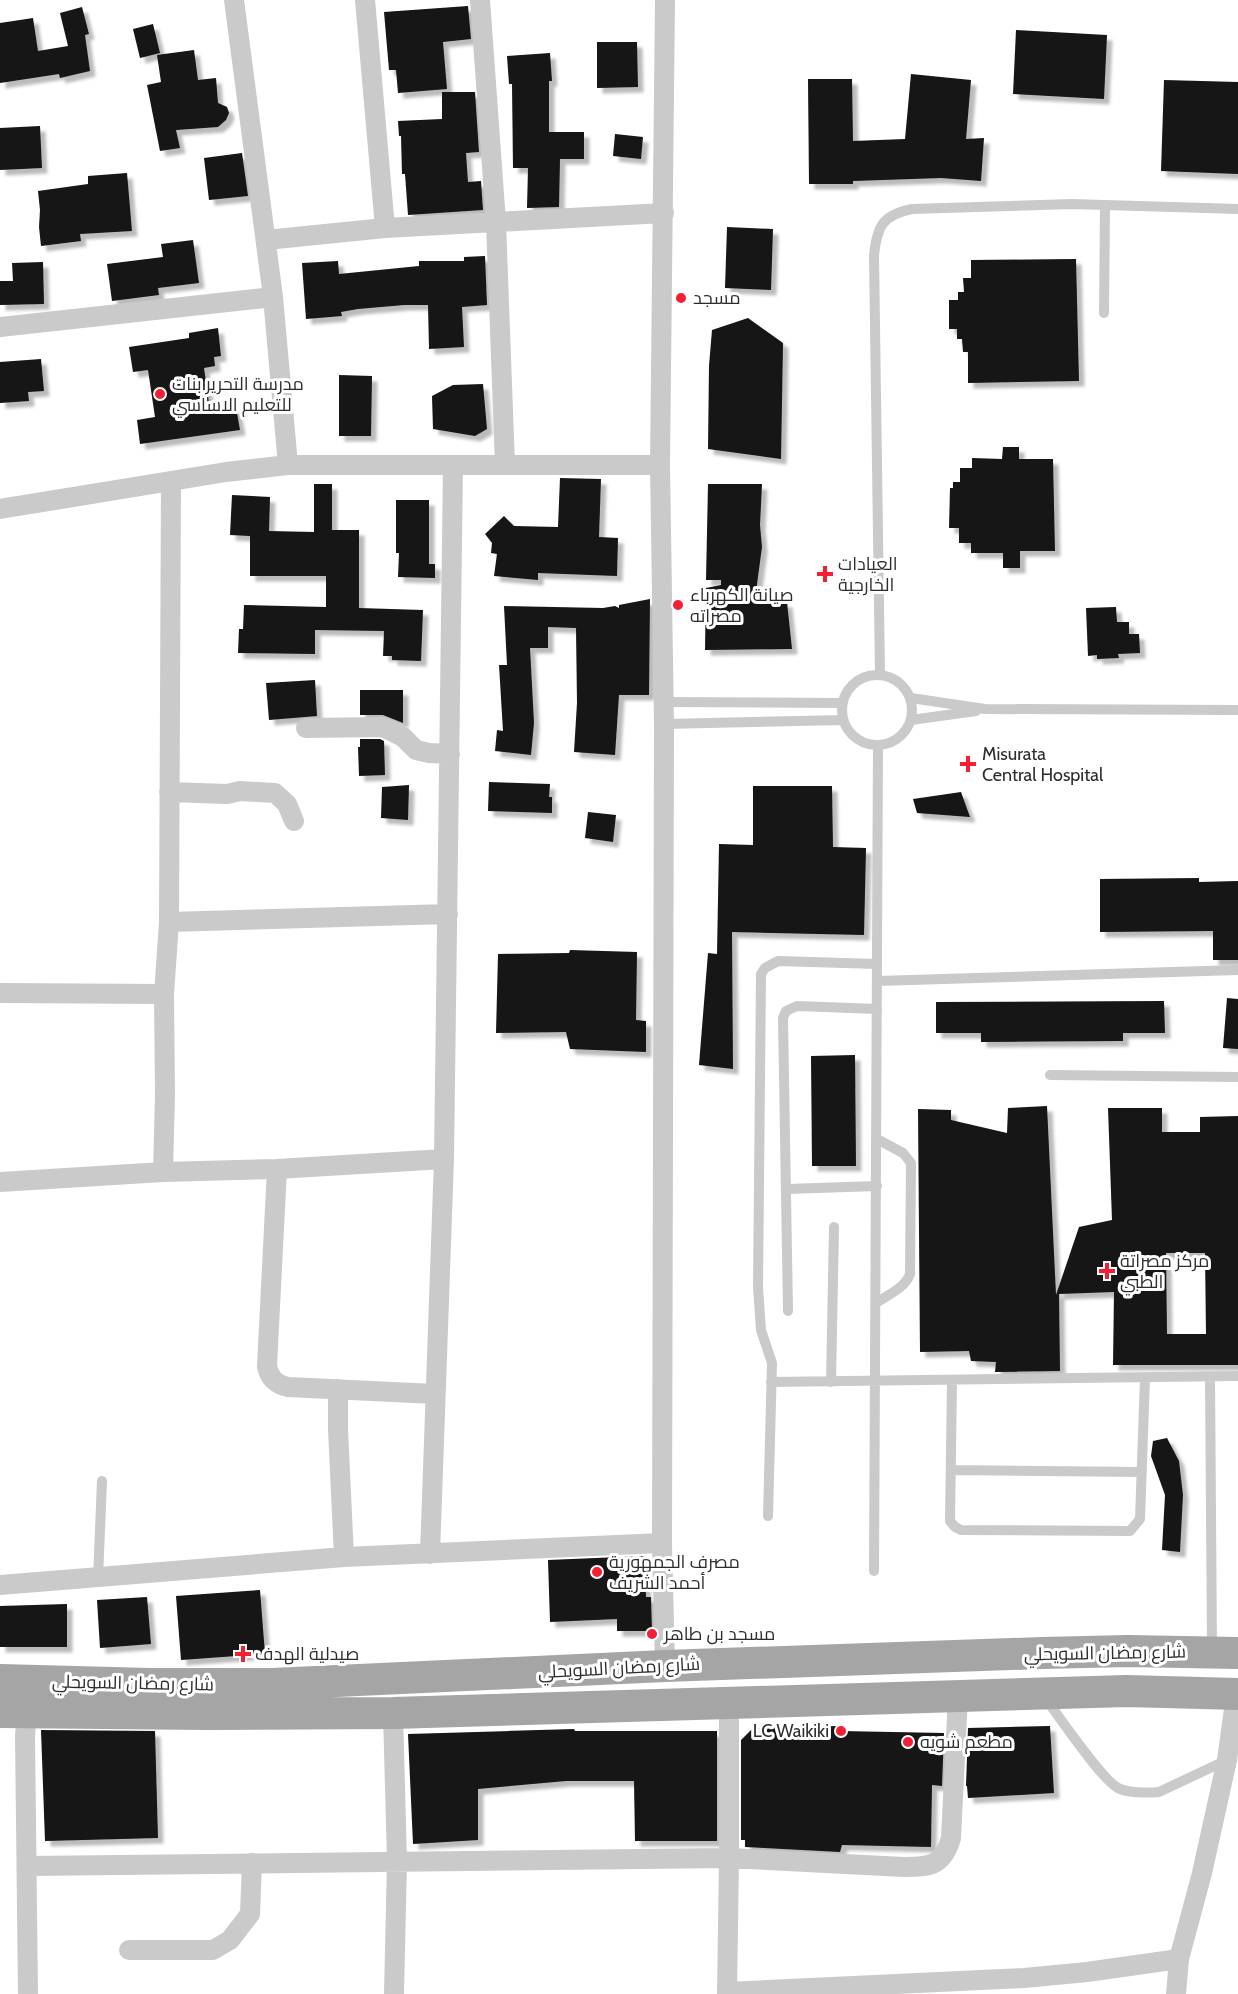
<svg xmlns="http://www.w3.org/2000/svg" width="1238" height="1994" font-family="Cabin,Cairo,sans-serif">
<style>
.building{fill:#141414;fill-rule:evenodd;filter:url(#shadow)}
.lines{fill:none;stroke-linecap:round;stroke-linejoin:round}
.service{stroke:#cacaca;stroke-width:10}
.minor{stroke:#cacaca;stroke-width:20}
.primary{stroke:#a5a5a5;stroke-width:32}
.poi-dot{fill:#f41f32;stroke:#fff;stroke-width:2}
.labels{text-anchor:middle;dominant-baseline:central;stroke-width:6;stroke-linejoin:round;paint-order:stroke}
.poi-label{font-size:18px;fill:#2d2d2d;stroke:#fff;text-anchor:start}
.street-label{font-size:18px;fill:#2d2d2d;stroke:#fff}
</style>
<defs>
<filter id="shadow"><feDropShadow dx="5.5" dy="5.5" stdDeviation="1.5" flood-color="#0004"/></filter>
</defs>
<rect width="100%" height="100%" fill="#fff"/>
<path class="building" d="M468 6 471 39 443 42 447 89 398 93 396 70H389L384 12Z
M82 7 89 34 85 35 90 71 60 78 59 74 0 83V23L33 18 38 51 68 46 60 13Z
M153 24 160 53 140 58 133 29Z
M1016 30 1107 35 1104 99 1013 94Z
M597 42H637L638 87 597 88Z
M194 50 198 80 216 78 218 103 227 107 229 113 226 120 218 127 176 130 180 148 160 151 147 85 161 82 157 55Z
M550 53 552 81H549V132H584V159H560L559 207 527 208 528 168H513L512 84H509L507 56Z
M911 74 971 80 966 139 984 138 981 181 941 178 853 181V184H809L808 79H852L853 141 905 139Z
M1164 80 1238 82V174L1161 171Z
M442 92H475L479 152 466 153 468 182 481 181 483 210 408 215 405 174H402L401 136H399L398 121 442 119Z
M40 126 42 168 0 170V128Z
M615 134 643 137 641 159 613 156Z
M242 153 248 196 209 200 204 158Z
M127 173 132 231 80 234 81 241 41 246 39 227 40 210 38 191 88 184V176Z
M727 227 773 229 771 290 725 288Z
M193 240 199 283 158 288 159 295 112 301 107 264 163 257 161 244Z
M485 256 487 305 462 307 464 347 429 349 428 305H404L358 309 341 312 342 316 306 319 302 263 338 261 339 274 419 266V261H464V257Z
M1076 259 1079 381 968 383V352H963L962 339H957V329H949V300H958V292H964L963 278H971V260Z
M43 262 44 304 0 305V281H13L12 263Z
M748 318 783 343 781 459 708 449 709 366 712 330Z
M218 328 221 356 214 357 215 366 204 368 210 410 236 407 240 430 140 444 137 420 155 417 148 370 133 372 129 347 189 338V333Z
M41 359 44 391 28 392 29 401 0 403V362Z
M339 375 372 376 371 436H339Z
M483 384 487 429 475 436 433 429 432 396 453 385Z
M1003 447H1019V459H1053L1055 551H1020V568H1003V553H971V543H959V528H949L950 488H953V482H960V468H972V458L1002 459Z
M560 478 601 479 599 537 618 538 617 576 538 573V580L494 576 497 554 491 553 492 543 485 534 504 516 514 526 558 527Z
M314 484H332V530H359V608L423 610 421 661 392 660V656H383L384 631 315 630V654L238 653 239 629H243L244 605 326 607V576H250V536L230 535 232 495 270 497 269 531 314 532Z
M708 484H762L760 525 762 547 755 599 787 602 792 649 705 650 706 588 721 585V580H706Z
M396 500H429V564H435V578L398 577 399 553H396Z
M650 599 649 695H619L615 755 574 752 577 703 576 628 548 627V648H530L534 723 531 755 495 751 497 730 503 731 499 665H507L504 606 603 608 615 606 619 608V605Z
M1116 607 1117 622H1129V634H1139L1140 653 1118 654 1119 658 1097 659V655L1088 656 1086 608Z
M315 680 317 716 269 720 266 683Z
M360 690H403V723L383 715H360Z
M360 739H380L384 741 385 775 359 776 358 747H360Z
M489 782 550 784 549 797H552V813L488 811Z
M409 785 408 820 381 818 382 787Z
M753 786H832L833 847 866 848 864 935 732 932 733 1069 699 1065 708 953 717 954 719 844 753 845Z
M961 792 970 817 917 813 913 799Z
M588 812 616 815 613 842 585 838Z
M1199 878V882L1238 881V960H1213V931L1100 932V879Z
M570 950 637 952 636 1020 646 1021V1052L570 1049 566 1032 496 1033 498 954 569 953Z
M1227 998 1238 999V1049L1223 1048Z
M1164 1001 1165 1033H1123V1041L981 1042V1033H936V1002Z
M855 1055 856 1166H812L811 1056Z
M1047 1106 1056 1295 1079 1227 1112 1220 1108 1108H1162V1132H1200V1117L1238 1116V1365H1113L1114 1292 1059 1294 1060 1371 995 1372 996 1362 971 1361 969 1351 920 1352 918 1109 951 1110V1120L1007 1133 1008 1108ZM1166 1253H1205L1206 1334H1167Z
M1167 1438 1179 1461 1183 1495 1180 1552 1162 1550 1165 1495 1151 1456 1153 1441Z
M644 1556 646 1597H651L652 1631H617V1619L550 1622 548 1560Z
M260 1590 265 1654 181 1660 176 1596Z
M147 1597 151 1644 100 1648 97 1600Z
M67 1604V1647H0V1606Z
M840 1726V1731L944 1733 942 1786 932 1785 931 1847 842 1845 840 1852 745 1847V1840H741V1740L753 1728Z
M1050 1726 1054 1793 968 1798 967 1786H966L968 1728Z
M574 1729 575 1731H717V1841H635L634 1781H566L478 1789V1840L413 1844 408 1734Z
M41 1730 155 1731 158 1838 45 1841Z"/>
<g class="lines">
<path class="service" d="M1104 313 1105 205
M842 710a35 35 0 1 1 70 0a35 35 0 1 1-70 0Z
M880 675 874 255C877 227 882 215 912 209L1072 204 1238 209
M911 698 985 709 1238 710
M663 702 842 703
M911 720 976 711
M664 724 843 720
M877 981 1238 970
M1050 1075 1238 1077
M787 1189 877 1186
M876 1303C889 1294 905 1288 910 1274L911 1163 903 1153 877 1139
M788 1311 783 1018 786 1011 797 1006 877 1009
M1210 1377 1212 1649
M952 1380 950 1521 955 1527 961 1530 1130 1531 1140 1519 1145 1378
M771 1382 1238 1376
M831 1382 834 1227
M951 1470 1142 1472
M768 1516 772 1363 761 1330 758 1287 761 974 765 968 778 961 877 964
M874 1571 878 746
M98 1578 102 1481
M1045 1698C1059 1716 1101 1779 1118 1788 1127 1793 1149 1793 1159 1792L1227 1760"/>
<path class="minor" d="M234 0 273 297 288 465
M365 0 385 228
M480 0 496 222 505 465
M266 240 385 228 664 213
M0 327 273 297
M0 509 226 472 288 465H660
M306 728 383 727 403 737 416 750 429 753 450 754
M169 792 227 794 240 791 275 793 287 804 294 821
M169 922 448 914
M0 993 164 994
M277 1169 267 1366C269 1378 276 1384 288 1387L435 1394
M163 1172 165 1095 164 994 169 922 171 482
M0 1182 163 1172 277 1169 444 1159
M338 1389V1429L344 1557
M430 1554 444 1159 453 465
M0 1585 344 1557 662 1543
M665 1666 662 1543 664 724 660 465 665 0
M27 1712 25 1736 28 1994
M393 1713 397 1861 394 1994
M28 1866 729 1858 904 1867C930 1867 943 1866 951 1838L958 1696
M129 1950H213L230 1940 250 1914 252 1863
M727 1992 1024 1978 1087 1972 1179 1959
M727 1994 729 1858V1702
M1176 1994 1179 1959 1202 1873 1227 1760 1236 1694"/>
<path class="primary" d="M0 1680 150 1684H272L665 1666 1042 1653 1128 1651 1238 1653
M0 1712 209 1714 393 1713 1127 1691 1238 1694"/>
</g>
<g class="poi-dot">
<circle cx="681" cy="298" r="6"/>
<circle cx="160" cy="394" r="6"/>
<path d="M822 565h6v6h6v6h-6v6h-6v-6h-6v-6h6z"/>
<circle cx="678" cy="605" r="6"/>
<path d="M965 755h6v6h6v6h-6v6h-6v-6h-6v-6h6z"/>
<path d="M1104 1262h6v6h6v6h-6v6h-6v-6h-6v-6h6z"/>
<circle cx="597" cy="1572" r="6"/>
<circle cx="652" cy="1634" r="6"/>
<path d="M240 1645h6v6h6v6h-6v6h-6v-6h-6v-6h6z"/>
<circle cx="841" cy="1731" r="6"/>
<circle cx="908" cy="1742" r="6"/>
</g>
<g class="labels">
<g class="poi-label">
<text x="693" y="298">مسجد</text>
<text x="172" y="384">مدرسة التحرير بنات<tspan x="172" dy="21">للتعليم الاساسي</tspan></text>
<text x="838" y="564">العيادات<tspan x="838" dy="21">الخارجية</tspan></text>
<text x="690" y="595">صيانة الكهرباء<tspan x="690" dy="21">مصراته</tspan></text>
<text x="982" y="754">Misurata<tspan x="982" dy="21">Central Hospital</tspan></text>
<text x="1120" y="1261">مركز مصراتة<tspan x="1120" dy="21">الطبي</tspan></text>
<text x="609" y="1562">مصرف الجمهورية<tspan x="609" dy="21">أحمد الشريف</tspan></text>
<text x="664" y="1634">مسجد بن طاهر</text>
<text x="255" y="1654">صيدلية الهدف</text>
<text x="829" y="1731" text-anchor="end">LC Waikiki</text>
<text x="920" y="1742">مطعم شويه</text>
</g>
<g class="street-label">
<text transform="translate(1105 1653) rotate(-1)">شارع رمضان السويحلي</text>
<text transform="translate(619 1668) rotate(-3)">شارع رمضان السويحلي</text>
<text transform="translate(133 1683) rotate(1)">شارع رمضان السويحلي</text>
</g>
</g>
</svg>
